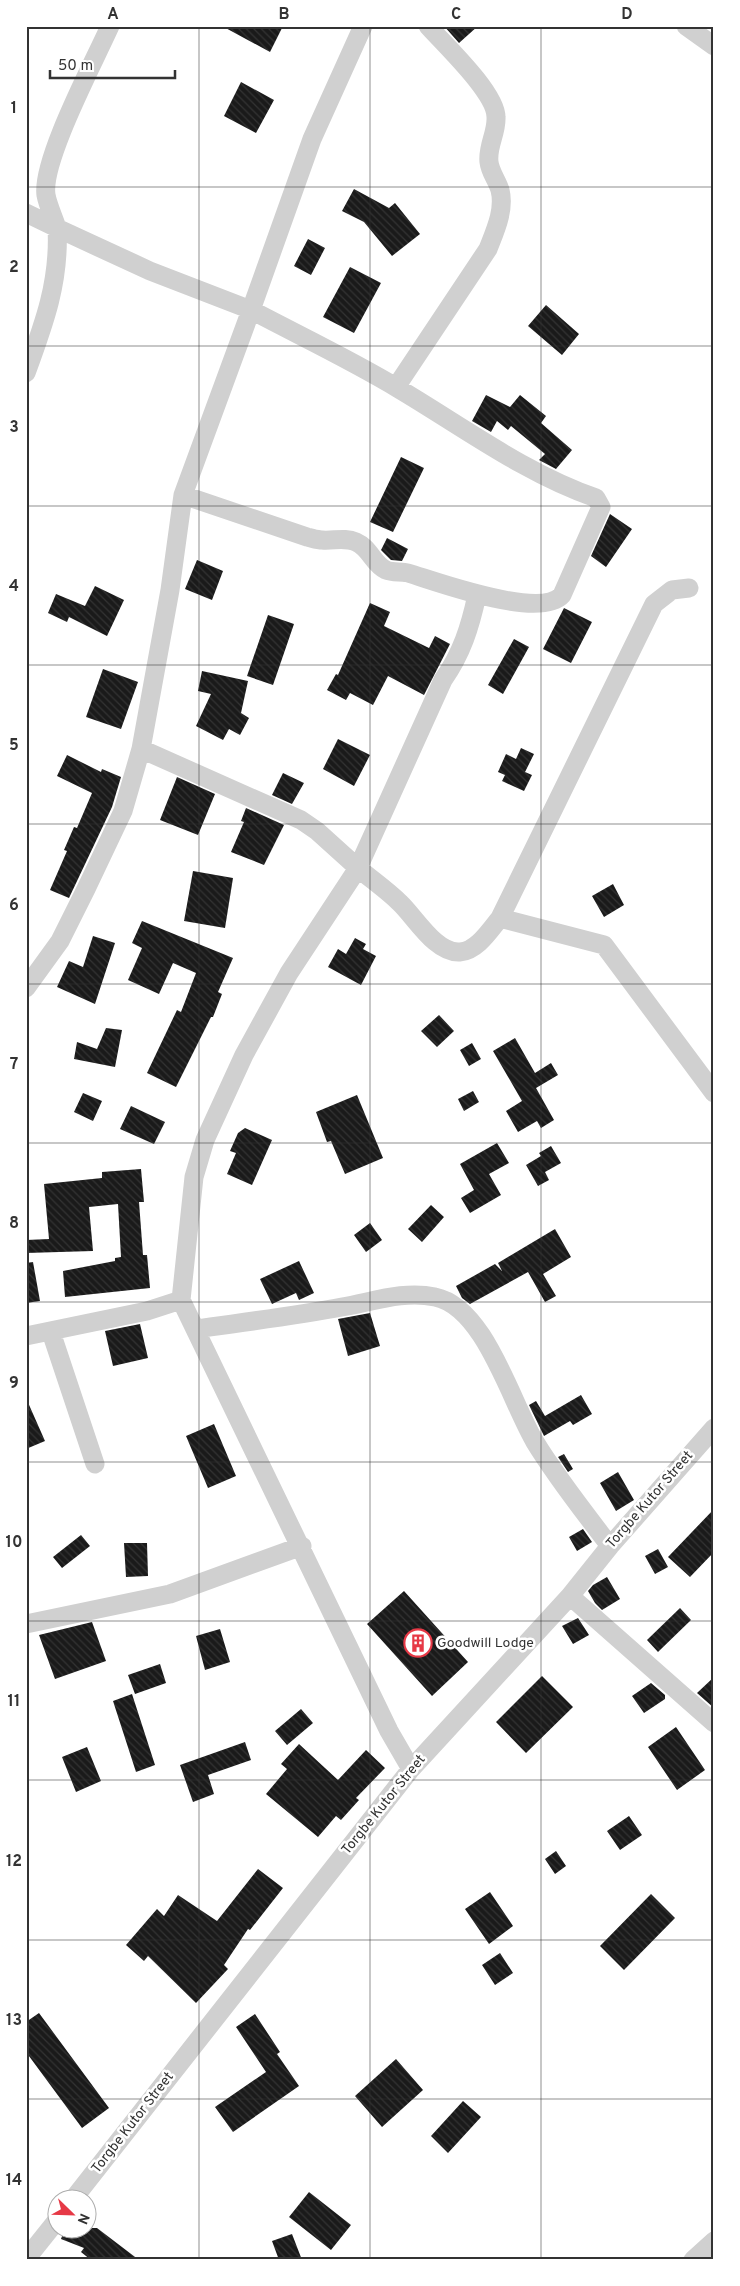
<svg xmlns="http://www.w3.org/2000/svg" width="740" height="2286" font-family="Overpass,sans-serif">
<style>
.building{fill:url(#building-back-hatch)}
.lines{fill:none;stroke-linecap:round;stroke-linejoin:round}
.street{stroke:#d0d0d0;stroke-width:19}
.grid{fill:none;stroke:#333;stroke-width:1;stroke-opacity:0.55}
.labels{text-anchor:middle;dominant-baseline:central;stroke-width:5;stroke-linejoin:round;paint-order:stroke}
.street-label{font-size:14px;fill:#333;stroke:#fff}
.poi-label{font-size:14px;fill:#333;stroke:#fff;text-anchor:start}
.neatline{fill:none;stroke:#333;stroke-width:2}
.grid-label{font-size:16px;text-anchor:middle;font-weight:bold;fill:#333}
</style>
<defs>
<pattern id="building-back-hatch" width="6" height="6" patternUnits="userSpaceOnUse" patternTransform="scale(1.25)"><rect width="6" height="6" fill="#1a1a1a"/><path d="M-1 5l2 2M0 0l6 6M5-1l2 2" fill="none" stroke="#333"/></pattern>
</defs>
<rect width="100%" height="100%" fill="#fff"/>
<path class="building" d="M222 26H283L270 52Z
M444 26H478L459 43Z
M241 82 274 100 256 133 224 116Z
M354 189 389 208 395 203 420 234 392 256 364 222 342 211Z
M308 239 325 248 311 275 294 266Z
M350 267 381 283 354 333 323 317Z
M546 305 579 334 562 355 528 326Z
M486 395 510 407 520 395 546 416 541 423 572 450 556 469 539 460 545 454 511 426 508 430 497 421 491 432 472 421Z
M401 457 424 468 393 532 370 522Z
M610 514 632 529 606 567 591 556Z
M387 538 408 549 402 561 391 560 381 550Z
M197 560 223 571 212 600 185 589Z
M95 586 124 600 107 636 69 617 67 622 48 613 56 594 85 606Z
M370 603 390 612 384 626 429 648 435 636 450 644 424 695 388 676 373 705 350 693 346 700 327 690 336 674 338 675Z
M564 608 592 622 571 663 543 649Z
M268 615 294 624 273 685 247 676Z
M514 639 529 647 503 694 488 685Z
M103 669 138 682 121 729 86 717Z
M202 671 248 681 241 713 249 718 240 735 229 729 223 740 196 726 211 694 198 691Z
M338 739 370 755 354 786 323 769Z
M521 748 534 754 525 772 532 775 524 791 502 781 505 775 498 772 506 754 516 759Z
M67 755 101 772 102 769 121 777 112 807 69 898 50 890 67 851 64 850 74 827 77 828 92 793 57 776Z
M283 773 304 783 292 804 272 795Z
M177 777 215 794 198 835 160 820Z
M246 808 284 825 264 865 231 852 244 822 241 821Z
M193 871 233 878 225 928 184 921Z
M613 884 624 905 604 917 592 896Z
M142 921 233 958 218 992 222 994 213 1017H211L176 1087 147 1073 177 1010 181 1012 196 973 173 963 159 994 128 980 142 948 132 943Z
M93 936 115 943 95 1004 57 987 69 961 83 967Z
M355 938 366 944 363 949 376 956 361 985 328 967 338 949 346 954Z
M439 1015 454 1031 437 1047 421 1031Z
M106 1028 122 1030 115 1067 74 1059 77 1042 97 1049Z
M515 1038 535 1073 551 1063 558 1075 536 1088 554 1120 541 1128 537 1121 518 1132 506 1111 522 1101 493 1051Z
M472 1043 481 1059 469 1066 460 1050Z
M473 1091 479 1102 464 1111 458 1099Z
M83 1093 102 1101 93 1121 74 1112Z
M357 1095 383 1158 345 1174 331 1141 327 1142 316 1112Z
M131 1106 165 1122 154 1144 120 1129Z
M245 1128 272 1140 252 1185 227 1174 236 1153 230 1151 238 1133Z
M497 1143 509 1163 489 1174 501 1195 470 1213 461 1198 474 1190 460 1164Z
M551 1146 561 1163 545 1172 549 1180 538 1186 526 1165 541 1156 539 1153Z
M141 1169 144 1202H139L143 1255H147L150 1288 65 1297 63 1271 115 1261V1258L121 1257 118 1204 89 1207 93 1251 26 1253V1240L49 1239 44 1184 102 1178V1172Z
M431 1205 444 1217 422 1242 408 1229Z
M370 1223 382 1240 366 1252 354 1235Z
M555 1229 571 1257 543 1274 556 1296 545 1302 528 1272 470 1304 462 1298 456 1286 495 1264 502 1271 498 1263Z
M299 1261 314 1293 299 1300 296 1293 272 1304 260 1279Z
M33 1262 40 1301 26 1303V1263Z
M370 1313 380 1346 348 1356 338 1319Z
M140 1324 148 1358 113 1366 105 1331Z
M581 1395 592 1414 573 1425 570 1421 544 1436 529 1405 536 1401 545 1416Z
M26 1398 45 1441 26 1449Z
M214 1424 236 1476 208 1488 186 1436Z
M564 1454 573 1469 568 1472 558 1457Z
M618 1472 634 1500 616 1511 600 1483Z
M714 1509V1552L690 1577 668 1557Z
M583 1529 592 1542 577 1551 569 1537Z
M81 1535 90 1546 62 1568 53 1557Z
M124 1543H147L148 1576 126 1577Z
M658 1549 668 1567 655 1574 645 1556Z
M607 1577 620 1599 602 1610 595 1603 588 1591 593 1585Z
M404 1591 468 1662 432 1696 367 1624Z
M680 1608 691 1620 658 1652 647 1640Z
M578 1618 589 1635 573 1644 562 1626Z
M92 1622 106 1661 55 1679 39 1635Z
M220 1629 230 1662 205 1670 196 1636Z
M160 1664 166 1683 135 1694 128 1675Z
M542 1676 573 1707 526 1753 496 1722Z
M714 1677V1708L697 1693Z
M651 1683 665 1695V1699L644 1713 632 1696Z
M132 1694 155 1765 136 1772 113 1701Z
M301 1709 313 1723 287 1745 275 1731Z
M676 1727 705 1770 677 1790 648 1747Z
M245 1742 251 1760 208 1775 214 1794 193 1802 180 1765Z
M299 1744 338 1780 366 1750 385 1768 356 1798 359 1800 341 1820 336 1816 318 1837 266 1794 287 1769 281 1764Z
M87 1747 101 1781 76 1792 62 1757Z
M629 1816 642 1835 620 1850 607 1831Z
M556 1851 566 1866 555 1874 545 1859Z
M258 1869 283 1888 250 1930 248 1929 224 1965 228 1969 196 2003 148 1956 144 1961 126 1945 157 1909 164 1916 178 1895 217 1921Z
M490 1892 513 1926 489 1944 465 1909Z
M651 1894 675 1918 624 1970 600 1946Z
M500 1953 513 1973 495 1985 482 1965Z
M39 2013 109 2108 82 2128 26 2052V2022Z
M255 2014 280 2052 277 2054 299 2086 233 2132 215 2107 266 2072 236 2027Z
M396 2059 423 2090 382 2127 355 2096Z
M463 2101 481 2117 448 2153 431 2136Z
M309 2192 351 2225 331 2250 289 2217Z
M65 2228H97L139 2260H91L81 2252 84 2248 61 2239Z
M292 2234 302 2260H279L272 2241Z"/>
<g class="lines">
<path class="street" d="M686 26 714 46
M26 213 57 228
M57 228C54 218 48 206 46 195 41 161 94 62 110 26
M26 373C44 324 60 281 57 228L150 271 251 310 312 139 363 26
M396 387 488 249C495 231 505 210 500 190 497 180 490 172 489 162 487 146 497 133 496 117 496 93 445 45 428 26
M141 749 170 590 183 495 251 310C300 336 351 360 399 389 463 427 526 474 596 498L601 507 562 595C540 620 438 582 408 573 401 571 393 573 386 570 373 564 370 548 356 542 345 537 334 541 322 540 317 540 312 538 307 537L183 495
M500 918 604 945 714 1093
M26 988 60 941 86 889 123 811 141 749 301 820 317 831 358 868 443 680C462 653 470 627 477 595
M181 1300 194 1177 205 1140 244 1055 289 973 358 868C372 880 387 890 400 903 415 917 436 954 460 952 477 951 490 930 500 918L654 604 672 590 689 588
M196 1329C245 1322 294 1316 342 1307 372 1302 404 1290 435 1297 485 1307 511 1402 535 1442 557 1478 584 1512 610 1546
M51 1332 95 1464
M26 1336 147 1311 181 1300 389 1731 411 1769
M570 1596 714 1723
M26 1624 170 1594 302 1546
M74 2198 411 1769 570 1596 610 1546 714 1428
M26 2259 58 2219
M693 2260 714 2241"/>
</g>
<path class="grid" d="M199 26V2260M370 26V2260M541 26V2260M26 187H714M26 346H714M26 506H714M26 665H714M26 824H714M26 984H714M26 1143H714M26 1302H714M26 1462H714M26 1621H714M26 1780H714M26 1940H714M26 2099H714"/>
<defs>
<g id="building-ring" transform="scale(1.4375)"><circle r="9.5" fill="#fff" stroke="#e63946" stroke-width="1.5"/><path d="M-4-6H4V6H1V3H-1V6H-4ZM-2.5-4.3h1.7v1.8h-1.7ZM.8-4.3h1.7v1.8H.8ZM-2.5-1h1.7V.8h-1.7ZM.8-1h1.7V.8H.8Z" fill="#e63946"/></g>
</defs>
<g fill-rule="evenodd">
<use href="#building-ring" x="418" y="1643"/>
</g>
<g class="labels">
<g class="street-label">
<text transform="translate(650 1500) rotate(-49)">Torgbe Kutor Street</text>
<text transform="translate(384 1805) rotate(-51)">Torgbe Kutor Street</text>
<text transform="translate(133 2123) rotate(-52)">Torgbe Kutor Street</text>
</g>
<g class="poi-label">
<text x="437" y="1643">Goodwill Lodge</text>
</g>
</g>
<rect width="740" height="2286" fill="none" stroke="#ffffff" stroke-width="55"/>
<g transform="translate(72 2214) rotate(113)"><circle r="24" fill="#ffffff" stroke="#adadad"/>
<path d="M0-4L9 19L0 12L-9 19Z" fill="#e63946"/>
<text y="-8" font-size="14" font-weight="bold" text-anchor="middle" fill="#333333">N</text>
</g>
<path d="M50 70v8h125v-8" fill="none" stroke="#333333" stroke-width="2.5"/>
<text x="58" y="70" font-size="15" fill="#333333" stroke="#ffffff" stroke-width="4" paint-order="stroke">50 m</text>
<rect x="28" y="28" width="684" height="2230" class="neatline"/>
<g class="grid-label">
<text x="113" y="19">A</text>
<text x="284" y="19">B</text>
<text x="456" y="19">C</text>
<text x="627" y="19">D</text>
<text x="14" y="113">1</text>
<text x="14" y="272">2</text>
<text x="14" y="432">3</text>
<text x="14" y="591">4</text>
<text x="14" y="750">5</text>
<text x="14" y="910">6</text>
<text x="14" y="1069">7</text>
<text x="14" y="1228">8</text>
<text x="14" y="1388">9</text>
<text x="14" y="1547">10</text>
<text x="14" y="1706">11</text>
<text x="14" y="1866">12</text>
<text x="14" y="2025">13</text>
<text x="14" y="2185">14</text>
</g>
</svg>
